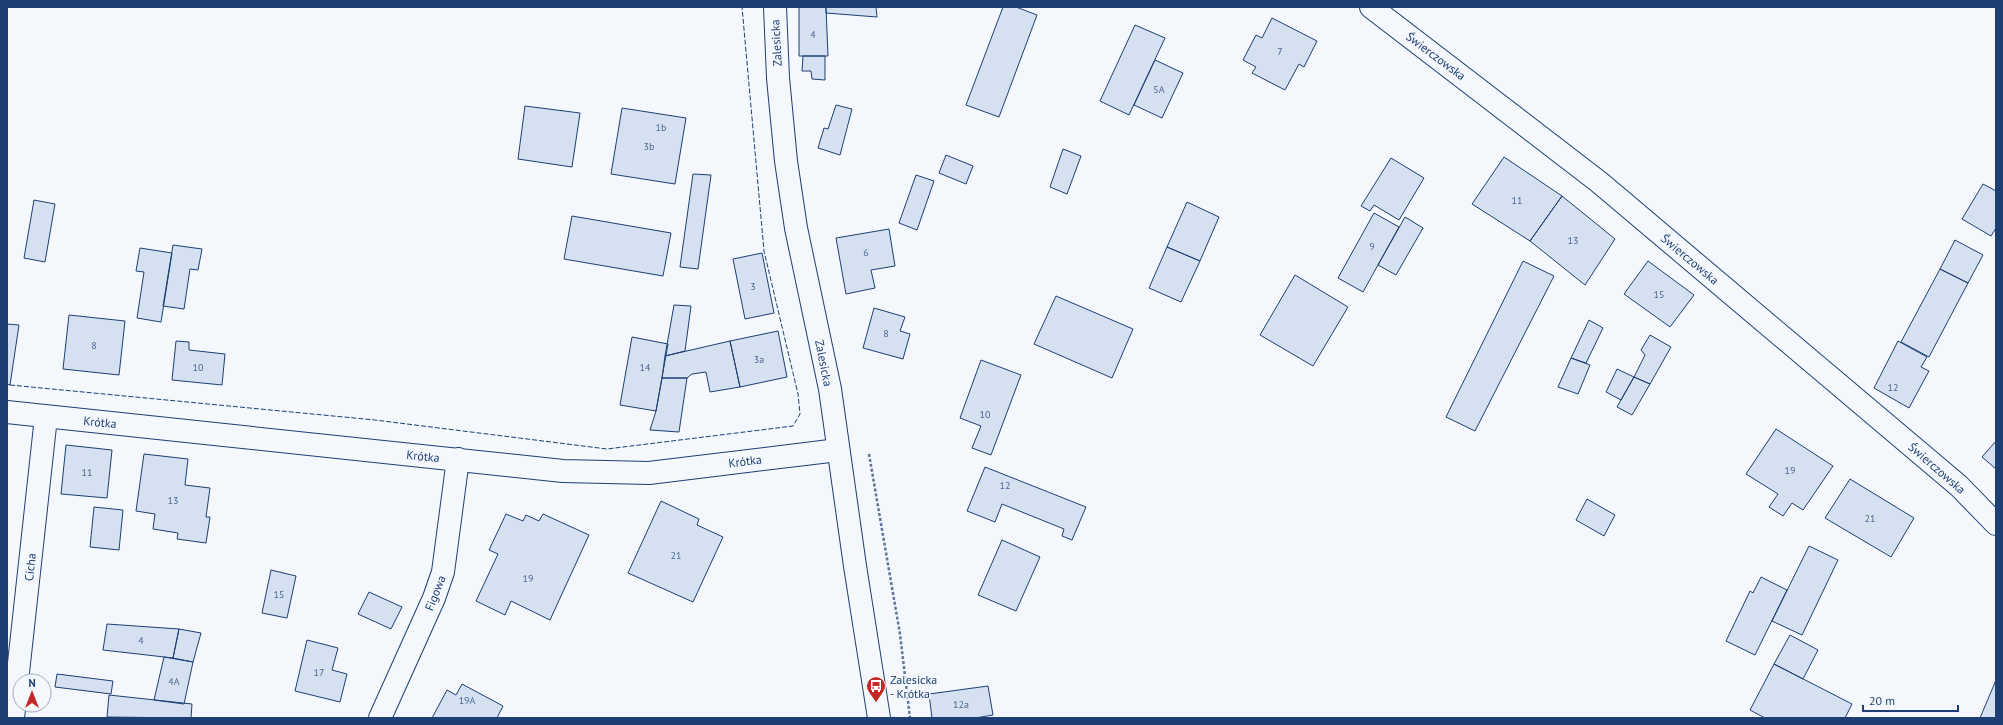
<svg xmlns="http://www.w3.org/2000/svg" width="2003" height="725" font-family="'PT Sans',sans-serif">
<style>
.building{fill:#d5e0f0;stroke:#1d3f73}
.lines{fill:none;stroke-linecap:round;stroke-linejoin:round}
.minor-casing{stroke:#1d3f73;stroke-width:24}
.tertiary-casing{stroke:#1d3f73;stroke-width:24}
.path{stroke:#5e769c;stroke-width:2.5;stroke-dasharray:3 2;stroke-linecap:butt}
.minor{stroke:#f4f7fb;stroke-width:22}
.tertiary{stroke:#f4f7fb;stroke-width:22}
.fence{stroke:#1d3f73;stroke-width:1;stroke-dasharray:5 2;stroke-linecap:butt}
.labels{text-anchor:middle;dominant-baseline:central;stroke-width:3;stroke-linejoin:round;paint-order:stroke}
.number-label{font-size:10px;fill:#4b6792}
.street-label{font-size:12px;fill:#1d3f73;stroke:#f4f7fb}
.poi-label{font-size:12px;fill:#1d3f73;stroke:#f4f7fb;text-anchor:start}
</style>
<rect width="100%" height="100%" fill="#f4f7fb"/>
<path class="building" d="M799 7H826L828 56H799Z
M826 7H876L877 17 826 13Z
M1003 7H1016L1037 15 999 117 966 105Z
M1272 18 1317 41 1304 67 1299 64 1285 90 1252 73 1256 67 1243 60 1256 35 1262 38Z
M1135 25 1165 38 1129 115 1100 101Z
M803 56H825V80L812 79 811 71H802Z
M1155 60 1183 73 1162 118 1134 105Z
M836 105 852 109 840 155 818 148 824 128 828 129Z
M525 106 580 113 572 167 518 159Z
M622 108 686 118 675 184 611 174Z
M1063 149 1081 156 1067 194 1050 187Z
M946 155 973 166 966 184 939 173Z
M1504 157 1562 196 1530 241 1472 204Z
M1391 158 1424 178 1399 220 1374 205 1370 211 1361 206Z
M693 174 711 175 698 269 680 267Z
M916 175 934 181 917 230 899 223Z
M1983 184 1996 191V228L1991 236 1962 219Z
M1562 196 1615 239 1585 285 1530 241Z
M34 200 55 204 45 262 24 258Z
M1187 202 1219 217 1200 261 1167 247Z
M1374 213 1399 227 1363 292 1338 278Z
M572 216 671 233 663 276 564 259Z
M1405 217 1423 228 1396 275 1378 265Z
M889 229 895 266 871 270 875 288 846 294 836 238Z
M1955 240 1983 255 1968 283 1940 269Z
M173 245 202 249 198 270 190 269 184 309 163 306Z
M1167 247 1200 261 1181 302 1149 288Z
M140 248 172 253 161 322 137 318 144 272 136 271Z
M762 253 774 313 745 319 733 259Z
M1523 261 1554 276 1475 431 1446 417Z
M1648 261 1694 295 1670 327 1624 294Z
M1940 269 1968 283 1929 357 1901 342Z
M1295 275 1348 307 1313 366 1260 335Z
M1056 296 1133 329 1112 378 1034 344Z
M674 305 691 306 685 351 665 356Z
M874 308 905 317 900 331 910 334 903 359 863 348Z
M69 315 125 321 119 375 63 369Z
M1589 320 1603 328 1586 363 1571 358Z
M7 324 19 325 10 385 7 384Z
M778 331 787 377 740 387 730 341Z
M1650 335 1671 347 1650 384 1634 377 1645 355 1641 350Z
M632 337 668 344 656 411 620 405Z
M176 341 189 342V350L225 354 222 385 172 380Z
M730 341 740 387 710 392 706 372 692 374 687 378H662L665 356Z
M1898 341 1927 357 1921 367 1929 371 1909 408 1874 388Z
M1571 358 1590 365 1578 394 1558 387Z
M981 360 1021 375 991 455 972 448 981 426 960 418Z
M1617 369 1634 377 1621 400 1606 392Z
M1634 377 1650 384 1632 415 1617 407Z
M662 378H687L679 432 650 430 656 411Z
M1776 429 1833 466 1803 510 1792 503 1783 516 1769 507 1778 494 1746 474Z
M1996 441V469L1982 457Z
M66 445 112 450 107 498 61 494Z
M144 454 188 459 185 485 210 488 206 517H210L206 543 177 539 178 533 153 529 155 514 136 511Z
M985 467 1086 507 1072 540 1062 536 1064 529 1002 504 995 522 967 511Z
M1850 479 1914 518 1891 557 1825 518Z
M1587 499 1615 515 1604 536 1576 520Z
M661 501 699 519 697 525 723 537 693 602 628 573Z
M94 507 123 510 119 550 90 547Z
M506 514 523 521 526 515 539 521 543 514 589 535 550 620 511 601 505 615 476 601 498 554 489 550Z
M1002 540 1040 557 1016 611 978 595Z
M1809 546 1838 560 1802 635 1772 621Z
M271 570 296 576 287 618 262 613Z
M1761 577 1787 590 1755 655 1726 641 1750 591 1753 593Z
M369 592 402 607 391 629 358 614Z
M107 624 179 629 173 658 103 650Z
M179 629 201 633 193 662 173 658Z
M1790 635 1818 650 1803 679 1774 664Z
M307 640 338 648 332 670 347 674 340 702 295 691Z
M164 657 193 662 184 704 154 700Z
M1774 664 1852 704 1845 718H1765L1750 710Z
M57 674 113 681 111 694 55 687Z
M1996 680V718H1980Z
M462 684 503 706 497 718H432L447 690 456 695Z
M988 686 993 715 975 718H932L929 694Z
M109 695 192 704 191 718 107 717Z"/>
<g class="lines">
<g class="minor-casing">
<path id="minor" d="M1371 7 1599 182 1959 486 1996 524
M7 412 563 471 649 473 838 450
M13 718 46 417
M380 718 434 598 443 572 458 459"/>
</g>
<g class="tertiary-casing">
<path id="tertiary" d="M775 7 778 78 786 161 796 228 830 389 855 566 879 718"/>
</g>
<path class="path" d="M869 454 900 634 910 718"/>
<use href="#minor" class="minor"/>
<use href="#tertiary" class="tertiary"/>
<path class="fence" d="M10 385 375 420 607 449 793 426 800 414 798 394 764 251 742 7"/>
</g>
<defs>
<g id="bus-pin" transform="scale(1)"><path d="M0 17L-7.5 6A9.5 9.5 0 1 1 7.5 6Z" fill="#c62828" stroke="#f4f7fb"/><path d="M-5-6H5V4H4V6H2V4H-2V6H-4V4H-5ZM-3.5-4V0h7V-4ZM-3.5 1.2v1.5H-2V1.2ZM2 1.2v1.5H3.5V1.2Z" fill="#fff"/></g>
</defs>
<g fill-rule="evenodd">
<use href="#bus-pin" x="876" y="686"/>
</g>
<g class="labels">
<g class="number-label">
<text x="813" y="34">4</text>
<text x="1280" y="51">7</text>
<text x="1159" y="89">5A</text>
<text x="661" y="127">1b</text>
<text x="649" y="146">3b</text>
<text x="1517" y="200">11</text>
<text x="1573" y="240">13</text>
<text x="1372" y="246">9</text>
<text x="866" y="252">6</text>
<text x="753" y="286">3</text>
<text x="1659" y="294">15</text>
<text x="886" y="333">8</text>
<text x="94" y="345">8</text>
<text x="759" y="359">3a</text>
<text x="198" y="367">10</text>
<text x="645" y="367">14</text>
<text x="1893" y="387">12</text>
<text x="985" y="414">10</text>
<text x="1790" y="470">19</text>
<text x="87" y="472">11</text>
<text x="1005" y="485">12</text>
<text x="173" y="500">13</text>
<text x="1870" y="518">21</text>
<text x="676" y="555">21</text>
<text x="528" y="578">19</text>
<text x="279" y="594">15</text>
<text x="141" y="640">4</text>
<text x="319" y="672">17</text>
<text x="174" y="681">4A</text>
<text x="467" y="700">19A</text>
<text x="961" y="704">12a</text>
</g>
<g class="street-label">
<text transform="translate(776 43) rotate(-93)">Zalesicka</text>
<text transform="translate(1436 56) rotate(37)">Świerczowska</text>
<text transform="translate(1690 259) rotate(40)">Świerczowska</text>
<text transform="translate(824 363) rotate(79)">Zalesicka</text>
<text transform="translate(100 422) rotate(6)">Krótka</text>
<text transform="translate(423 456) rotate(6)">Krótka</text>
<text transform="translate(745 461) rotate(-7)">Krótka</text>
<text transform="translate(1937 468) rotate(41)">Świerczowska</text>
<text transform="translate(30 567) rotate(-84)">Cicha</text>
<text transform="translate(435 593) rotate(-69)">Figowa</text>
</g>
<g class="poi-label">
<text x="890" y="679">Zalesicka<tspan x="890" dy="14">- Krótka</tspan></text>
</g>
</g>
<rect width="2003" height="725" fill="none" stroke="#1d3f73" stroke-width="16"/>
<g transform="translate(32 693)"><circle r="19" fill="#f4f7fb" stroke="#9eadc5"/>
<path d="M0-3L7 15L0 10L-7 15Z" fill="#c62828"/>
<text y="-6" font-size="11" font-weight="bold" text-anchor="middle" fill="#1d3f73">N</text>
</g>
<path d="M1863 705v6h95v-6" fill="none" stroke="#1d3f73" stroke-width="2"/>
<text x="1869" y="705" font-size="12" fill="#1d3f73" stroke="#f4f7fb" stroke-width="3" paint-order="stroke">20 m</text>
</svg>
